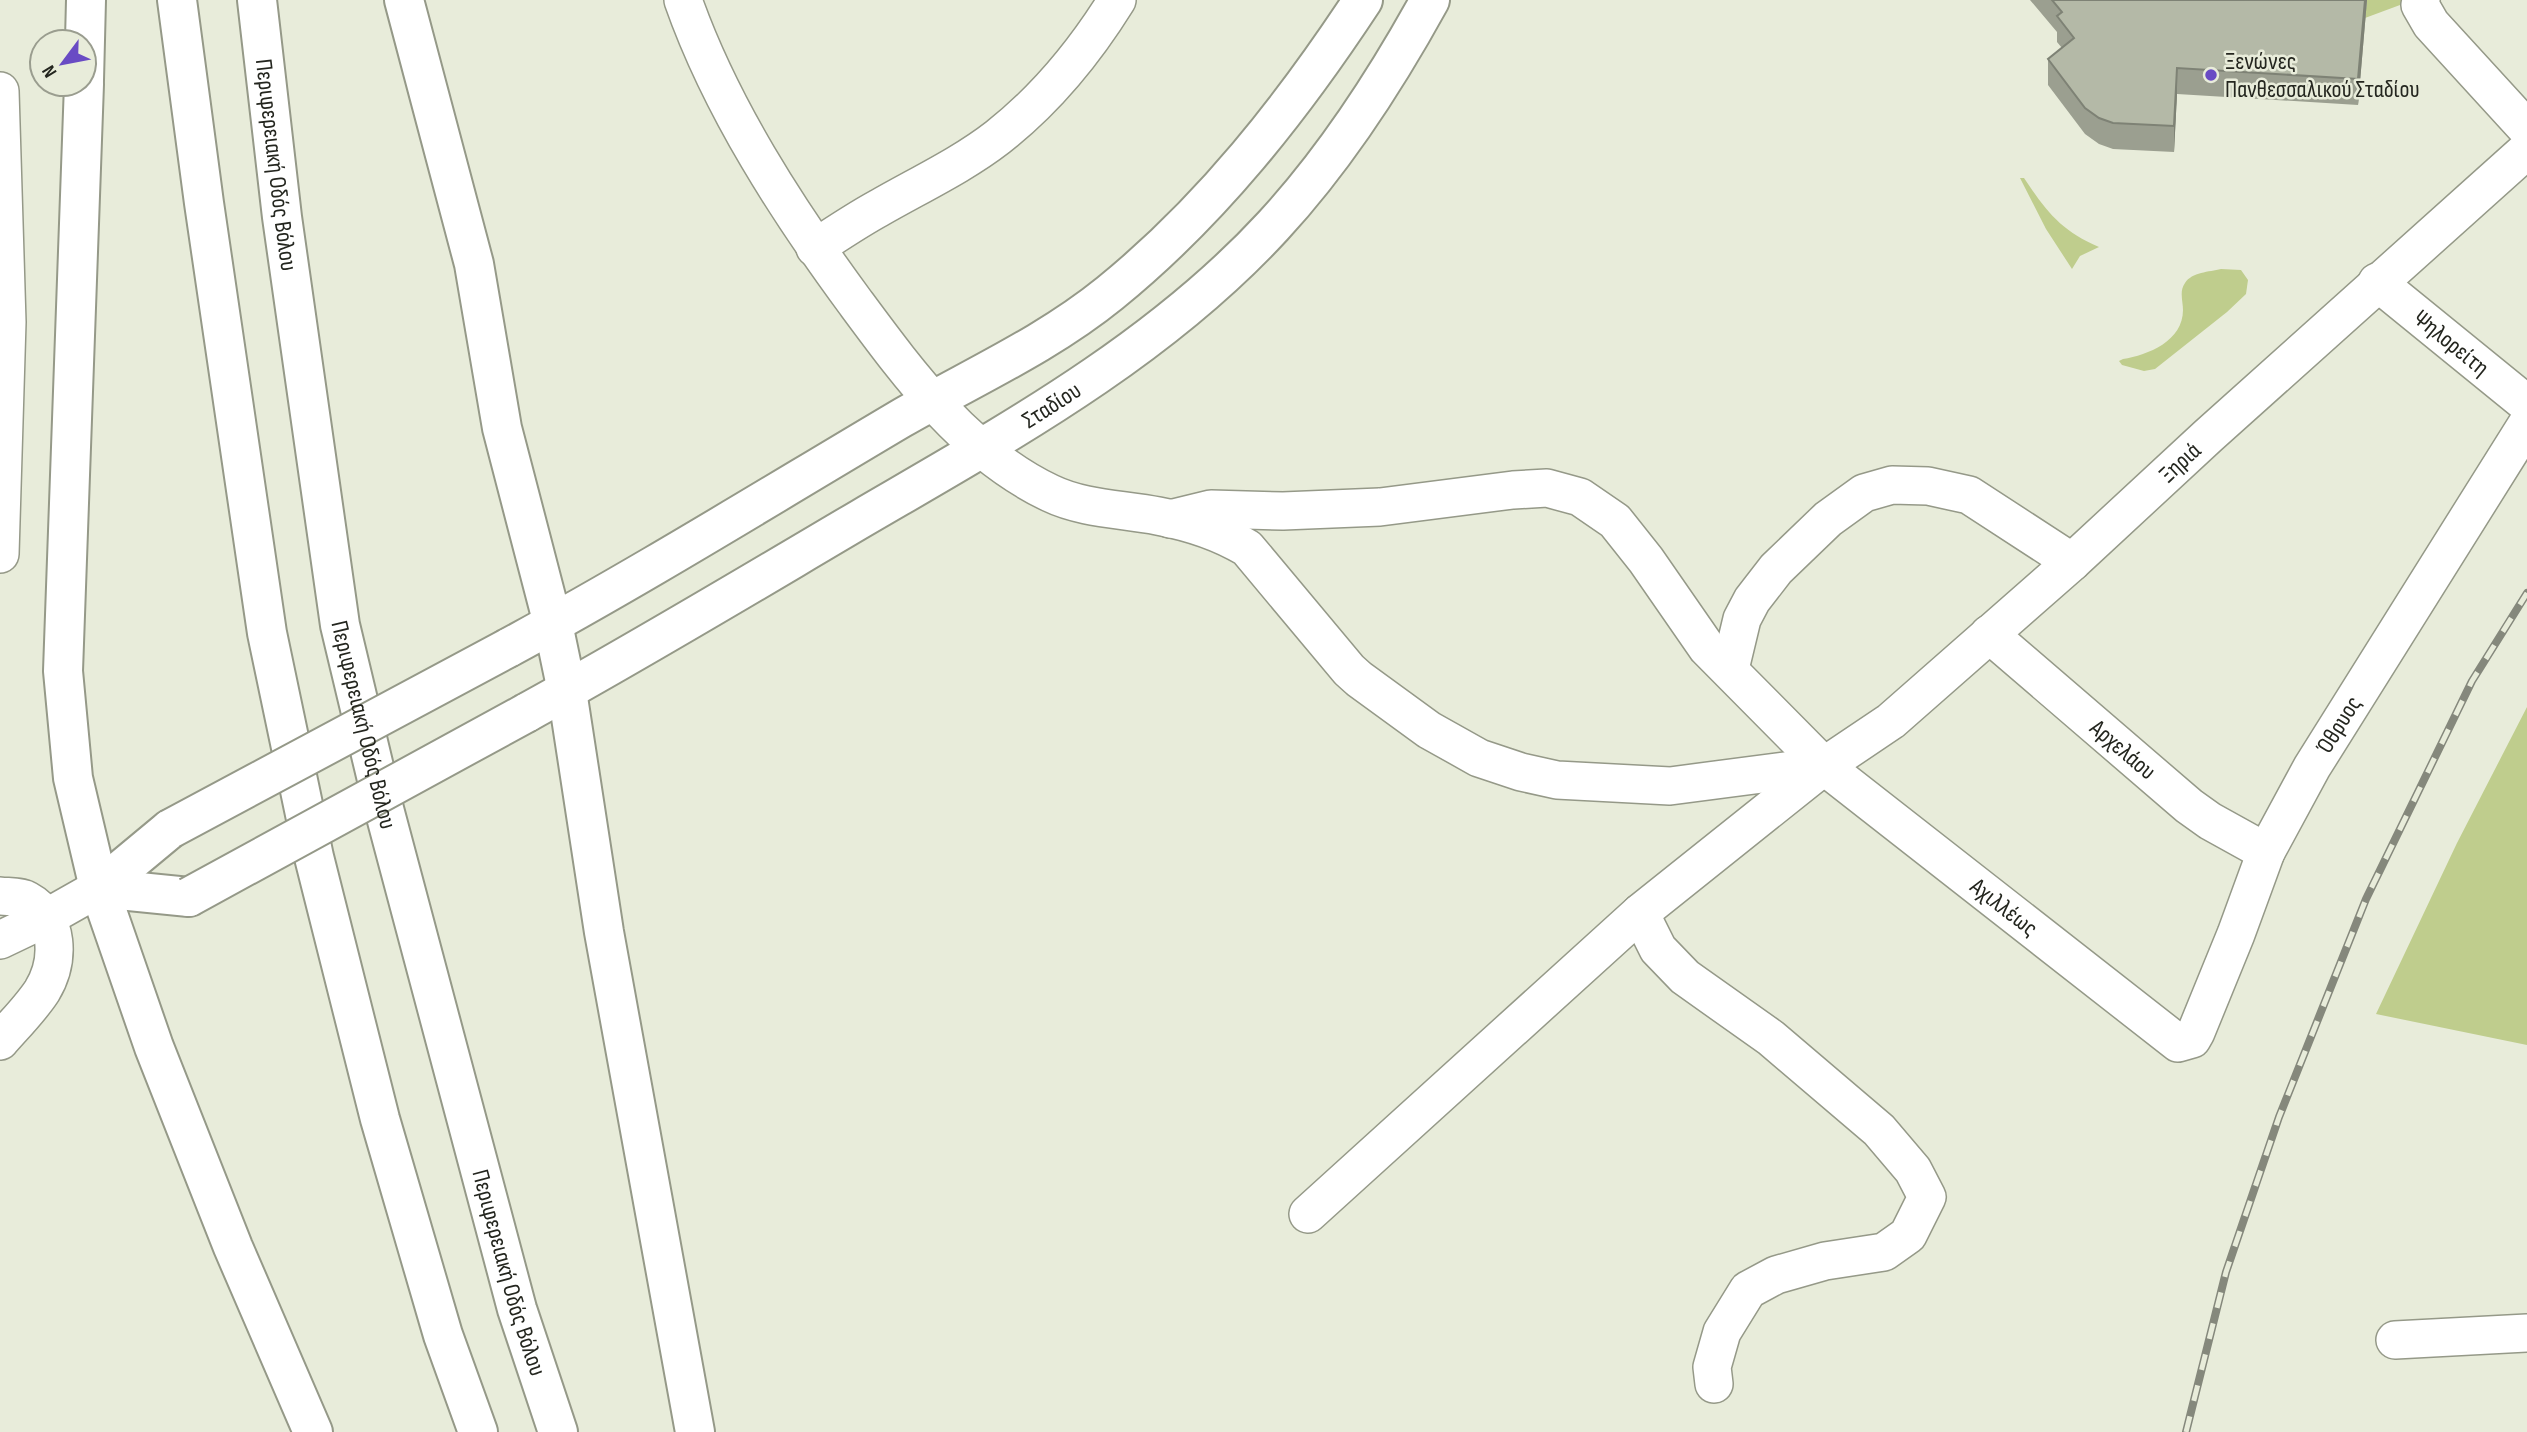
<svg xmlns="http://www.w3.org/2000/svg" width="2527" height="1432" font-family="'Sofia Sans Condensed',sans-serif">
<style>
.green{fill:#bfcd8d}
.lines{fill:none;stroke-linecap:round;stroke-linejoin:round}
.minor-casing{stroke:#959988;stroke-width:40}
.secondary-casing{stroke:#959988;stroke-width:42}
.primary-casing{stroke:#959988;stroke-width:42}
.minor{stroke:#fff;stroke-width:37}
.secondary{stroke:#fff;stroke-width:38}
.primary{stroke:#fff;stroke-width:38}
.rail-casing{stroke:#85887c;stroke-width:8}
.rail{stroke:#e8ecda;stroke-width:5;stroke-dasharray:16;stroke-linecap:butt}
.secondary-bridge-casing{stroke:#959988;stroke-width:42;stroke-linecap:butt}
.secondary-bridge{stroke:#fff;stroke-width:38}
.wall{fill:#9b9f90}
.shaded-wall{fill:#7e8275}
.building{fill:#b4b9a7;stroke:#7e8275;stroke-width:2}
.poi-dot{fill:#694bc4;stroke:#e8ecda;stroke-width:2.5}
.labels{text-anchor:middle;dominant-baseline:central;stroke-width:5;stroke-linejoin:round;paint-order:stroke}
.poi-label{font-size:24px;fill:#24261f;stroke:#e8ecda;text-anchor:start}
.street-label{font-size:24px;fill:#24261f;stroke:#e8ecda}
</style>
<rect width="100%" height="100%" fill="#e8ecda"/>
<path class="green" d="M2367 0H2403L2400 5 2365 18Z
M2020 178H2024C2046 211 2061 231 2099 247L2080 256 2072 269 2046 229Z
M2221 269 2241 270 2248 280 2246 294 2227 312 2155 369 2144 371 2122 365 2119 361 2123 359C2148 355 2183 341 2183 310 2183 301 2179 291 2185 283 2192 272 2209 272 2221 269Z
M2527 707V1045L2376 1014 2457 843Z"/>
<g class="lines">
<g class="minor-casing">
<g id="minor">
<path d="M683 0C721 108 788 211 855 302 909 375 966 453 1050 493 1083 509 1122 509 1158 516 1190 522 1219 531 1247 548L1349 670 1359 679 1429 730 1479 758 1521 772 1557 780 1670 786 1823 766"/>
<path d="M2421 0 2420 5 2431 24 2527 129"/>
<path d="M0 91 7 322 0 554"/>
<path d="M815 248C836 234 857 220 879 208 919 185 962 165 998 137 1045 100 1086 50 1117 0"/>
<path id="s1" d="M2377 282 2527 404"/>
<path id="s2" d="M1170 519 1211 509 1283 511 1380 507 1513 490 1547 488 1580 497 1615 521 1646 560 1707 648 1824 766 2178 1043 2192 1039 2196 1032 2236 934 2266 852 2312 767 2527 424"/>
<path id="s3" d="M1989 634 2189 806 2210 821 2266 852"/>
<path d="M1730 669 1742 619 1752 600 1776 569 1828 519 1864 493 1892 485 1928 486 1969 495 2072 562"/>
<path d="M0 896C8 897 20 896 27 900 60 918 60 961 42 991 31 1008 14 1025 0 1041"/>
<path d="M1640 913 1658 949 1685 977 1771 1038 1879 1130 1913 1170 1927 1197 1908 1235 1884 1252 1825 1261 1776 1275 1748 1290 1722 1332 1712 1367 1714 1384"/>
<path d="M0 940 46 918 99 888"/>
<path id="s4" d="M1308 1214 1640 913 1824 766 1891 721 2072 562 2208 436 2527 150"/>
<path d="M2395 1340 2527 1333"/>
</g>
</g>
<g class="secondary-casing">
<g id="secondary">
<path d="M508 648C641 576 770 496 900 419 971 378 1046 345 1110 293 1211 211 1292 108 1363 0"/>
<path id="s5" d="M526 713C639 651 750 584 862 518 1006 434 1158 351 1273 226 1335 159 1386 80 1430 0"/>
<path d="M99 888 170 829"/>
<path d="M99 888 189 897"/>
</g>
</g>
<g class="primary-casing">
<g id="primary">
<path d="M177 0 204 203 267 633 314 857 380 1119 443 1335 478 1432"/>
<path id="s6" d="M257 0 282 217 340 625 384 809 517 1309 558 1432"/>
<path d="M404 0 474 264 502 428 553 624 567 691 604 932 695 1432"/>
<path d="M84 80 86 0"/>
<path d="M84 84 63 671 73 778 99 888 154 1047 233 1247 313 1432"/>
</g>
</g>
<use href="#minor" class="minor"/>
<use href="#secondary" class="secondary"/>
<use href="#primary" class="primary"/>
<g class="rail-casing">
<path id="rail" d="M2186 1432 2226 1272 2279 1117 2366 899 2472 681 2527 593"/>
</g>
<use href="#rail" class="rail"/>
<g class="secondary-bridge-casing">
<path id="secondary-bridge" d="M170 829 508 648
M189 897 526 713"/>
</g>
<use href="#secondary-bridge" class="secondary-bridge"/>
</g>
<path class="wall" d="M2030 0H2367L2358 105 2177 94 2174 152 2113 149 2099 144 2085 134 2048 85V59L2062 48 2057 42V32Z"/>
<path class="shaded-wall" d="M2365 0H2367L2358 105V79Z
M2177 68V94L2174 152V126Z"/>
<path class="building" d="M2052 0H2365L2358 79 2177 68 2174 126 2113 123 2099 118 2085 108 2048 59 2074 38 2057 16 2062 12Z"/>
<circle class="poi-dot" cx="2211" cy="75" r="7"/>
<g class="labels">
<g class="poi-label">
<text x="2225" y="61">Ξενώνες<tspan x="2225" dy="28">Πανθεσσαλικού Σταδίου</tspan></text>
</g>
<g class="street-label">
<text stroke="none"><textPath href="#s6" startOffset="166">Περιφερειακή Οδός Βόλου</textPath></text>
<text stroke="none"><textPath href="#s1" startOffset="96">Ψηλορείτη</textPath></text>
<text stroke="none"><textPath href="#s5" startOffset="609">Σταδίου</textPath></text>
<text stroke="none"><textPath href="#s4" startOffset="1152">Ξηριά</textPath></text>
<text stroke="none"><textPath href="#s6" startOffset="733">Περιφερειακή Οδός Βόλου</textPath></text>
<text stroke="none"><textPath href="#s2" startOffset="1591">Όθρυος</textPath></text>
<text stroke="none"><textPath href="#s3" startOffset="177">Αρχελάου</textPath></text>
<text stroke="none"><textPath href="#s2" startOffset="1008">Αχιλλέως</textPath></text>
<text stroke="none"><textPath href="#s6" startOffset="1300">Περιφερειακή Οδός Βόλου</textPath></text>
</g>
</g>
<g transform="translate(63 63) rotate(238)"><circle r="33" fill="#e8ecda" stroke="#9a9d8f" stroke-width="2"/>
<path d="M0-5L12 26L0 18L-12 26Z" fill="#694bc4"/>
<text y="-10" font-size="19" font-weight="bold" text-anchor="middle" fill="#24261f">N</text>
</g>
</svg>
